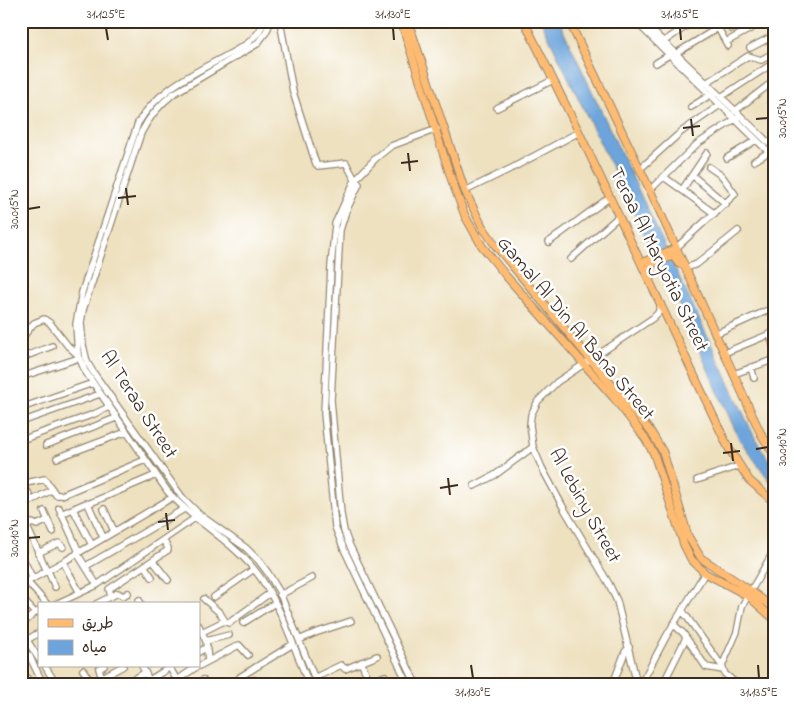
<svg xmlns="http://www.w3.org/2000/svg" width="796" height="705" font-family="'Indie Flower','Playpen Sans Arabic',sans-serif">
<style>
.water{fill:#6ca4db;stroke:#54677c}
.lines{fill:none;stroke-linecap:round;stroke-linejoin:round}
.minor-casing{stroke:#94866f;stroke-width:8}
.major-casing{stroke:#94866f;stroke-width:9}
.minor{stroke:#fff;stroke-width:5.5}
.major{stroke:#ffbb71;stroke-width:7}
.ticks{fill:none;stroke:#3b2a1e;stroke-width:2}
.labels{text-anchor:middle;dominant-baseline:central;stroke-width:5;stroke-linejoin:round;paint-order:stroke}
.street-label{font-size:20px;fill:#3b2a1e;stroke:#fff}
.neatline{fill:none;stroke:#3b2a1e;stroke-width:2}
.ticks-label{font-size:12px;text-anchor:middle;fill:#3b2a1e}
</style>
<rect width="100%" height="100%" fill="#fff"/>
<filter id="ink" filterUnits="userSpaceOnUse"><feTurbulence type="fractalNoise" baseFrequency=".02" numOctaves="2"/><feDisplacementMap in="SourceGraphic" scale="10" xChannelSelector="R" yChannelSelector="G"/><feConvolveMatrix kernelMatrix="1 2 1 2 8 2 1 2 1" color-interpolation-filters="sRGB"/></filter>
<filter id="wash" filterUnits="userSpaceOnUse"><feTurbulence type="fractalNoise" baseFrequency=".0096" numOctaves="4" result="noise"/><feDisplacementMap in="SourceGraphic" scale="20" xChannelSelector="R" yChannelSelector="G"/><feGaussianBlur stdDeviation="1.12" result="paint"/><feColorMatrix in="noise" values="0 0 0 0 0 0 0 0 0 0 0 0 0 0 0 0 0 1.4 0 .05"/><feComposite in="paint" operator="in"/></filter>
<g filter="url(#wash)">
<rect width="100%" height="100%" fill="#eee1c0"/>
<path class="water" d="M541 21H559L755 438 775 470V488L739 439 664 271 649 244Z"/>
</g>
<g filter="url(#ink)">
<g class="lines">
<g class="minor-casing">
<path id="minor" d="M271 21 266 32 257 44 173 94C159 105 149 117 141 133L83 310 81 323 83 345 87 362 93 372 182 497 200 515 246 548 259 561 268 573 279 591 317 684
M280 21 293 92 316 164 318 166 346 163 355 180 359 184 346 211 340 230 331 400 341 514 344 531 348 542 416 684
M635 21 775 158
M642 21 775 149
M718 28 728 46
M731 29 747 21
M651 30 663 21
M663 42 694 21
M726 42 765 21
M750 48 775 35
M675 54 726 23V21
M656 63 669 55
M706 83 748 56 761 60 775 52
M721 97 775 62
M771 101 775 105
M691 107 710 95
M497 108 553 80
M735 111 775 80
M727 158 756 140
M754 161 769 152
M640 169 681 132 720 105
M692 175 726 204
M664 177 715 214
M650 190 697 144 737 118
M682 190 707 153
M465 191 514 167 579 132
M549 242 610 197
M676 248 735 194 722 176 709 167
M571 259 619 216
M686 268 697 264 738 231
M715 334 775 307
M770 334 775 352
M21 339 34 323 44 319 50 323 68 346 78 355 85 371 168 492C194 521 229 539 254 569 279 599 294 648 309 684
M724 353 775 332
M78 355 76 324 82 292 138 123C162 82 209 68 248 43L258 33 265 21
M21 358 52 346
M751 367 754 378
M734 374 775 359
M21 377 79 358
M21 408 93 383
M21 422 100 394
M21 440 94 414 109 407
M46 445 116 418
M57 458 126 432
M697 480 739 466
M21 484 45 479 56 495H62L145 460
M474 486 495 475 533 447
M28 492 31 501
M88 504 103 537
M21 506 52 490
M59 508 79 552
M73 509 92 545
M104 509 114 531
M44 511 53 532
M21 514 26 525
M61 514 86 503 88 504 156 475
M27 527 47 571
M21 530 32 523 37 525 48 520
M21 550 24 549
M38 553 59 543 63 547
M77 553 97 585
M23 559 33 579
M153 561 168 580
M63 562 80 593
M86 566 184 509
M145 567 152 577
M48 571 55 587
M21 575 47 604
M21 585 63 562 173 497
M280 595 312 578
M111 596 109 589 168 550V548L163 540
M214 597 254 569
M204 599 220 613 225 621
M139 600 141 604
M25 602 35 613
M56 604 97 585 195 518
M96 604 118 593 123 596 128 593
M682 610 722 666
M243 623 275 603
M673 624 683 633 706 667 723 670
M21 625 35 613 39 611
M199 626 206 641 208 660
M21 631 39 659
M202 632 224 621 229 623 270 593
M299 640 315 633 351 621
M206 641 229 635
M21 643 39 633
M199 652 207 647
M29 655 43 684
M361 662 370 682
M45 666 56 684
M142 666 147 676
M199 666 239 645 248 655
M21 667 30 684
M170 668 179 684
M83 670 92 683
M155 677 160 684
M240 677 293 644
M102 678 99 669 104 666
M314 678 341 665 345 669 377 656
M177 680 198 666
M254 680 256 684
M90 684 123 666
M124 684 145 673
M143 684 172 666
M198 684 203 680
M367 684 385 676
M408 684 343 547 335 527 324 413 331 266 335 224 355 180 376 158 391 146 437 129
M613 684 625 652 629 647
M637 684 617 601 609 584 563 507 542 468 533 447 530 425 531 415 538 401 557 382 653 318 658 313 661 304
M641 684 667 635 705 573
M663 684 686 638
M737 684 725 674 722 666 737 632 742 606 775 549"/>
</g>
<g class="major-casing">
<path id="major" d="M401 21 452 181 465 216 482 246 506 276 614 398 645 438 654 454 684 545 691 559 705 573 748 596 775 620
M408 21 465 191 482 226 495 245 651 432 663 452 688 536 701 558 751 591 775 609
M524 21 579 132 728 447 749 480 775 503
M569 21 650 190 761 434 775 456
M641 263 676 248
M650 280V266L657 262 673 256 679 264H684"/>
</g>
<use href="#minor" class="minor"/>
<use href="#major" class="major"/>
</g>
</g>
<path class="ticks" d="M106 28 108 40M393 28 394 40M680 28 681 40M691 119 693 136M756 119 768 118M683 128 700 126M408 153 410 171M401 163 418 161M126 188 128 205M118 198 136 196M28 209 40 207M731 443 733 461M756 449 768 447M723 453 740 451M448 478 450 495M440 488 458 485M166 513 168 530M158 522 175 520M28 538 40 537M471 665 473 678M758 665 759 678"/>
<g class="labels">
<g class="street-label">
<text transform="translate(658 260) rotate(64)">Teraa Al Maryotia Street</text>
<text transform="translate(575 329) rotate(50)">Gamal Al Din Al Bana Street</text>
<text transform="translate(138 405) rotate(57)">Al Teraa Street</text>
<text transform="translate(584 506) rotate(61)">Al Lebiny Street</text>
</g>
</g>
<rect width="796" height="705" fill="none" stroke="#fff" stroke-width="55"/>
<rect x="38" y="602" width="162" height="65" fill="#ffffff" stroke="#b1aaa5"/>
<rect x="48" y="619" width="25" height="8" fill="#ffbb71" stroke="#b1aaa5"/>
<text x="82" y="628" font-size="15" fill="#3b2a1e">طريق</text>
<rect x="48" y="640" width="25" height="15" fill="#6ca4db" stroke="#b1aaa5"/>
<text x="82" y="652" font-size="15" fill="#3b2a1e">مياه</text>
<rect x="28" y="28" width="740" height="650" class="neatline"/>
<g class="ticks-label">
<text x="106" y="18">31.125°E</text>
<text x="393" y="18">31.130°E</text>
<text x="680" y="18">31.135°E</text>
<text transform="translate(782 118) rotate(-90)" y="4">30.015°N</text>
<text transform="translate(14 209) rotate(-90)" y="4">30.015°N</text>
<text transform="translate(782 447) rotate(-90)" y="4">30.010°N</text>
<text transform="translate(14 538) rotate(-90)" y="4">30.010°N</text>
<text x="473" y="696">31.130°E</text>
<text x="759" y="696">31.135°E</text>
</g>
</svg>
